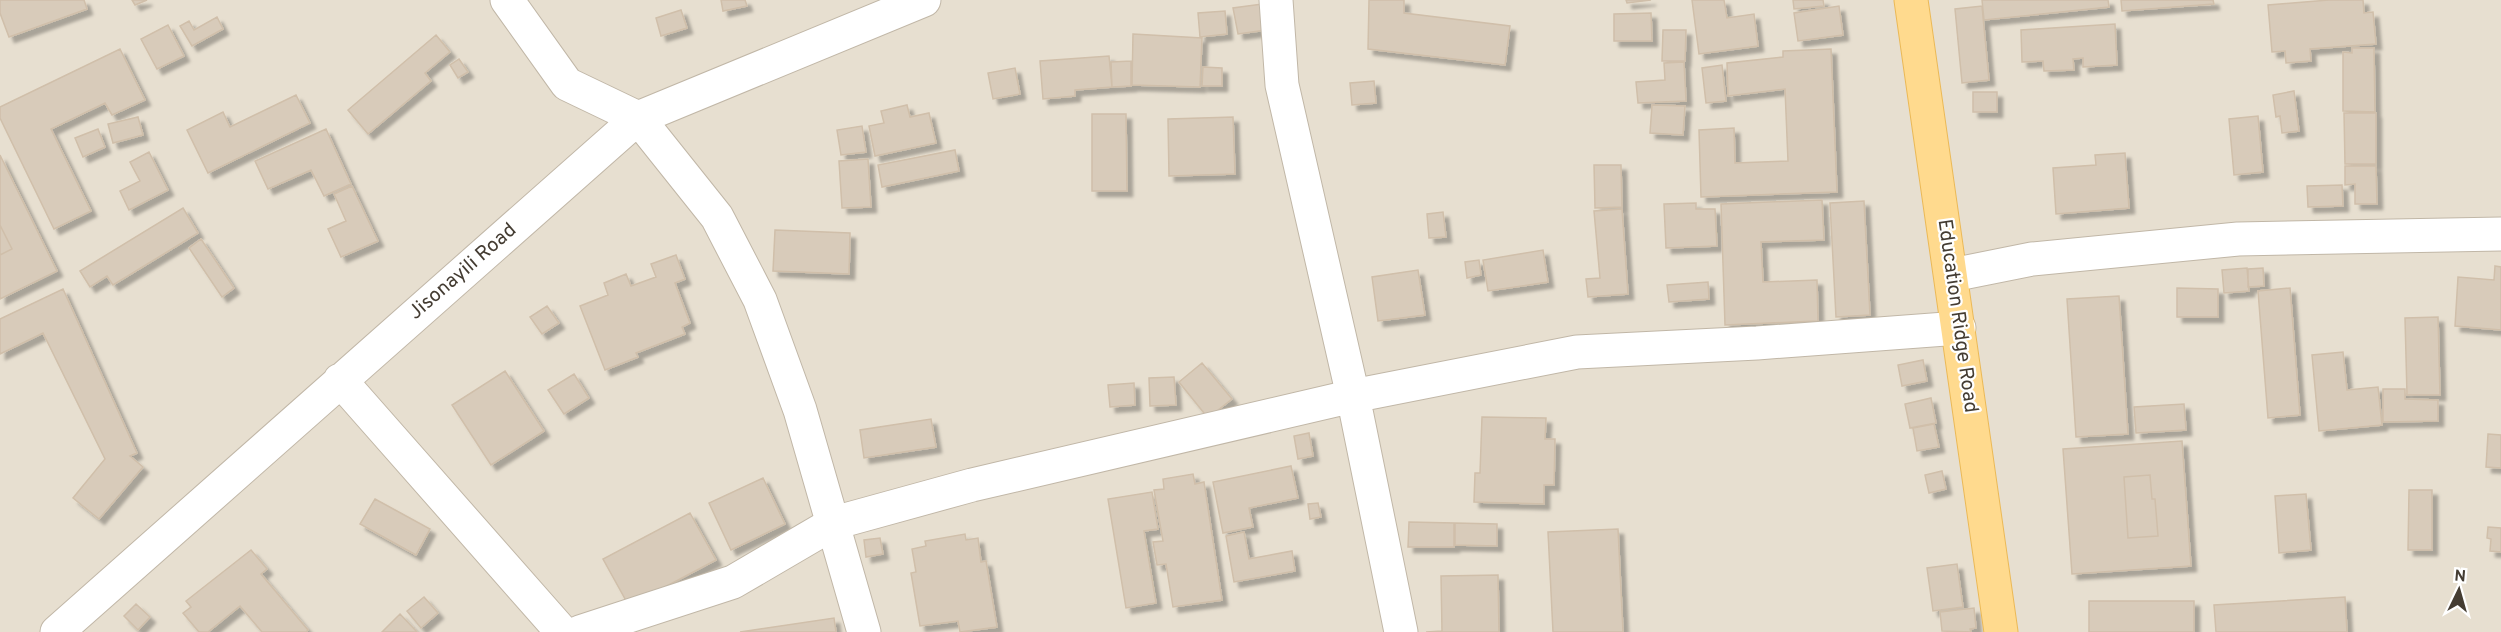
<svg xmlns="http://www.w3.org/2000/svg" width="2501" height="632" font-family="Overpass,sans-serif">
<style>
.residential{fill:#e7dfd0}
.building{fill:#d8cbba;stroke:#d0bfaa;stroke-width:1.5;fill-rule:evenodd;filter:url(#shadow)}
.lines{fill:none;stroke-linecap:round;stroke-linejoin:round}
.minor-casing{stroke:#c1b7a7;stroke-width:35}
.major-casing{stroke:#ebb957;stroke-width:35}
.minor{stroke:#fff;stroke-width:33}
.major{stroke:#ffda8e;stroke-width:33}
.labels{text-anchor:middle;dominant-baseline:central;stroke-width:4.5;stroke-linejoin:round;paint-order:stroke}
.street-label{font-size:20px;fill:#443c32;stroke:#fff}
</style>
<defs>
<filter id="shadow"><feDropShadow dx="5.5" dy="5.5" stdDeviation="1.5" flood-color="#0004"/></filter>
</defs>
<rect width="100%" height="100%" fill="#f2ede2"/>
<path class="residential" d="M0 0H2501V632H0Z"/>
<path class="building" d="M0 0H84L87 9 9 37 0 13Z
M132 0H147L135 5Z
M721 0H745L747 6 723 11Z
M1369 0H1404V13L1510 26 1505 65 1368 49Z
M1626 0H1651L1627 3Z
M1692 0H1724L1727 18 1754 14 1758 46 1699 54Z
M1793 0H1823L1824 6 1794 9Z
M1982 0H2108L2109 7 1984 20Z
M2121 0H2213L2214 4 2122 11Z
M2329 0H2363L2364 13 2373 12 2376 44 2310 49 2311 61 2286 63 2285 51 2272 52 2268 5Z
M1262 4 1266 30 1238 34 1233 8Z
M1839 6 1843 35 1798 41 1794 13Z
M1982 6 1989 80 1962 83 1955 9Z
M681 10 687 28 661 36 656 18Z
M1225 11 1227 34 1200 37 1198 13Z
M1651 13 1652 41H1614V14Z
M217 17 223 29 192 46 180 26 189 21 194 30Z
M2115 24 2117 65 2083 67V58L2073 59 2074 70 2044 71 2043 61 2022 62 2021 30Z
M168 25 184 56 157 69 141 39Z
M1663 30H1686L1685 61H1662Z
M1133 34 1202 38 1200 87 1132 85Z
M436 35 450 52 425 73 431 81 368 134 348 110Z
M2352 48H2374L2375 112 2343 111V52L2352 53Z
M120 49 145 100 112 115 105 103 51 129 91 211 54 229 0 118V107Z
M1831 49 1837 192 1701 197 1699 130 1734 128 1735 163 1788 161 1785 89 1728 96 1727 63 1783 57V51Z
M1109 56 1112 87 1075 90V96L1043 99 1040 61Z
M459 59 468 72 458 78 450 65Z
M1131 61V86L1112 87 1111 62Z
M1684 62 1686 101 1638 103 1636 82 1665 80 1664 63Z
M1722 65 1726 101 1706 103 1702 68Z
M1203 67 1222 68V86H1202Z
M1015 68 1020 94 993 99 988 73Z
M1374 81 1376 103 1352 105 1350 83Z
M2294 91 2299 131 2282 133 2280 116 2276 117 2273 95Z
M1973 92H1997V112H1973Z
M296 95 310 123 208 173 187 130 223 112 230 127Z
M907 105 910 117 929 113 936 143 875 156 869 126 884 123 881 111Z
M1652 105 1685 106 1683 135 1650 133Z
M2344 113H2376V164H2345Z
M1092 114H1126L1127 191H1092Z
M2258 116 2263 172 2234 175 2229 119Z
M138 117 143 135 113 143 108 124Z
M1233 117 1235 174 1169 176 1168 119Z
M862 126 866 152 841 155 837 130Z
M98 129 105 147 83 157 75 138Z
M326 129 351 184 324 196 311 170 268 189 255 161Z
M955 150 959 171 882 187 878 165Z
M149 152 168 190 129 210 120 191 140 181 130 162Z
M2125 153 2129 208 2056 214 2053 168 2096 165 2095 155Z
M0 155 57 271 0 299V255L12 249 0 225Z
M868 159 871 207 842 208 839 161Z
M1594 165H1621L1622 207 1595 208Z
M2345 166H2376L2377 204H2355V184L2345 185Z
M2342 185 2343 206 2308 207 2307 186Z
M352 186 378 241 341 257 328 229 346 221 334 194Z
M1822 200 1824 240 1761 242 1763 282 1817 280 1818 321 1725 325 1721 204Z
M1864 201 1870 315 1836 317 1830 203Z
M1696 203V209H1715L1717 246 1666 248 1664 204Z
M183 208 198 233 113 285 107 276 90 287 80 271Z
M1622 209 1628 294 1588 297 1586 279 1600 278 1594 211Z
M1443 212 1446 237 1429 238 1427 214Z
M0 225 12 249 0 255Z
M775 230 850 233 849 274 773 271Z
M201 239 234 288 222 297 189 248Z
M1543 250 1548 282 1488 291 1483 260Z
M676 255 685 279 675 283 690 323 682 327 685 334 636 353 638 357 605 370 580 306 608 295 604 283 626 274 631 286 656 277 651 264Z
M1479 260 1481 275 1467 278 1465 262Z
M2495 266 2501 267V330L2455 326 2458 277 2494 280Z
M2247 268 2249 291 2224 293 2222 270Z
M2263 268 2264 286 2248 287V269Z
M1418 270 1425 315 1378 321 1372 277Z
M1708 282 1709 299 1669 302 1667 285Z
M2177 288 2218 289V317H2177Z
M2290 288 2300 415 2268 418 2258 291Z
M63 289 137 453 130 456 143 467 99 519 73 498 105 459 43 333 0 354V319Z
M2119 296 2128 434 2076 437 2067 299Z
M547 306 559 323 542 334 530 317Z
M2438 317 2440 395H2407L2405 318Z
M2343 352 2347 390 2378 387 2382 425 2319 431 2312 355Z
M1923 360 1927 381 1902 386 1898 365Z
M1202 363 1232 399 1208 418 1179 382Z
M505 371 544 431 491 465 452 405Z
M574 374 589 398 564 414 548 390Z
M1174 377 1176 405 1150 406 1149 378Z
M1134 383 1135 405 1110 407 1108 385Z
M2383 389H2405V399L2438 400V421L2383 422Z
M1931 398 1936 423 1910 428 1905 404Z
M2184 404 2186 430 2136 433 2134 407Z
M1482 417 1546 418 1545 439H1555L1554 485H1544V504L1474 502 1475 473H1480Z
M931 419 936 447 864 458 860 430Z
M1934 424 1939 447 1917 451 1913 428Z
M1309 433 1313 456 1298 459 1294 436Z
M2488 434 2501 435V468L2486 467Z
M2182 441 2191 566 2072 574 2063 449ZM2150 475 2152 499H2155L2158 536 2128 538 2124 477Z
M1291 466 1298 498 1249 508 1253 527 1223 533 1213 482Z
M1942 471 1946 489 1929 493 1925 475Z
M1193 474 1195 484 1204 482 1222 600 1173 607 1166 564 1157 565 1153 542 1163 541 1154 490 1164 489 1163 479Z
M2150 475 2152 499H2155L2158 536 2128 538 2124 477Z
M763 478 785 524 731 550 709 503Z
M2409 490H2432V550H2408Z
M1152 492 1158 529 1144 531 1156 603 1126 608 1108 499Z
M2306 494 2311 550 2279 553 2275 496Z
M375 499 430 529 416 555 360 524Z
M1318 503 1321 517 1310 519 1308 504Z
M690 513 716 560 629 606 603 559Z
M1409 522 1454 523V547H1408Z
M1455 523 1497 524V546L1455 545Z
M2488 527 2501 528V552L2490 551 2491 539 2487 538Z
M1618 529 1623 632H1553L1548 532Z
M1244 532 1249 559 1292 551 1295 571 1234 582 1226 536Z
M965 534 966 540 978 538 981 562 986 561 997 627 960 632 958 621 920 626 911 573 916 572 912 549 926 546 925 541Z
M880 538 883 554 866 557 864 540Z
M251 550 267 569 261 574 308 630 306 632H262L240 606 208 632H199L183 613 191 607 186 601Z
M1957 564 1963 607 1933 611 1927 568Z
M1498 575 1499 632H1426L1442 631 1441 576Z
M424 597 438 613 421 628 407 611Z
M2345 597 2347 632H2216L2214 605Z
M2089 601H2194V632H2089Z
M136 604 150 617 138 630 124 616Z
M1974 608 1976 628 1970 629 1971 632 1942 631 1940 612Z
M400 614 417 632H382Z
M834 618 836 632H740Z"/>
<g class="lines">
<g class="minor-casing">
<path id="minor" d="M507 0 567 84 638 118 717 217 760 300 800 410 864 632
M1276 0 1282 85 1353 396 1401 632
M1952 275 2032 259 2238 239 2501 234
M340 380 562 632
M57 632 638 118 924 0
M580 632 733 582 834 523 972 485 1353 396 1577 352 1757 343 1959 328"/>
</g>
<g class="major-casing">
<path id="major" d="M1911 0 2001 632"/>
</g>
<use href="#minor" class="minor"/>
<use href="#major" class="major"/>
</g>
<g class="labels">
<g class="street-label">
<text transform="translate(463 272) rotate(-41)">Jisonayili Road</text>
<text transform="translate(1957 316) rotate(82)">Education Ridge Road</text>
</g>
</g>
<g transform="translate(2459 590) rotate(5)" stroke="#ffffff" stroke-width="4.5" paint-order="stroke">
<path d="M0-4.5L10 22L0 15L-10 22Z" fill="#443c32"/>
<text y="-9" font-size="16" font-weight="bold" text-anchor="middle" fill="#443c32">N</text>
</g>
</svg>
